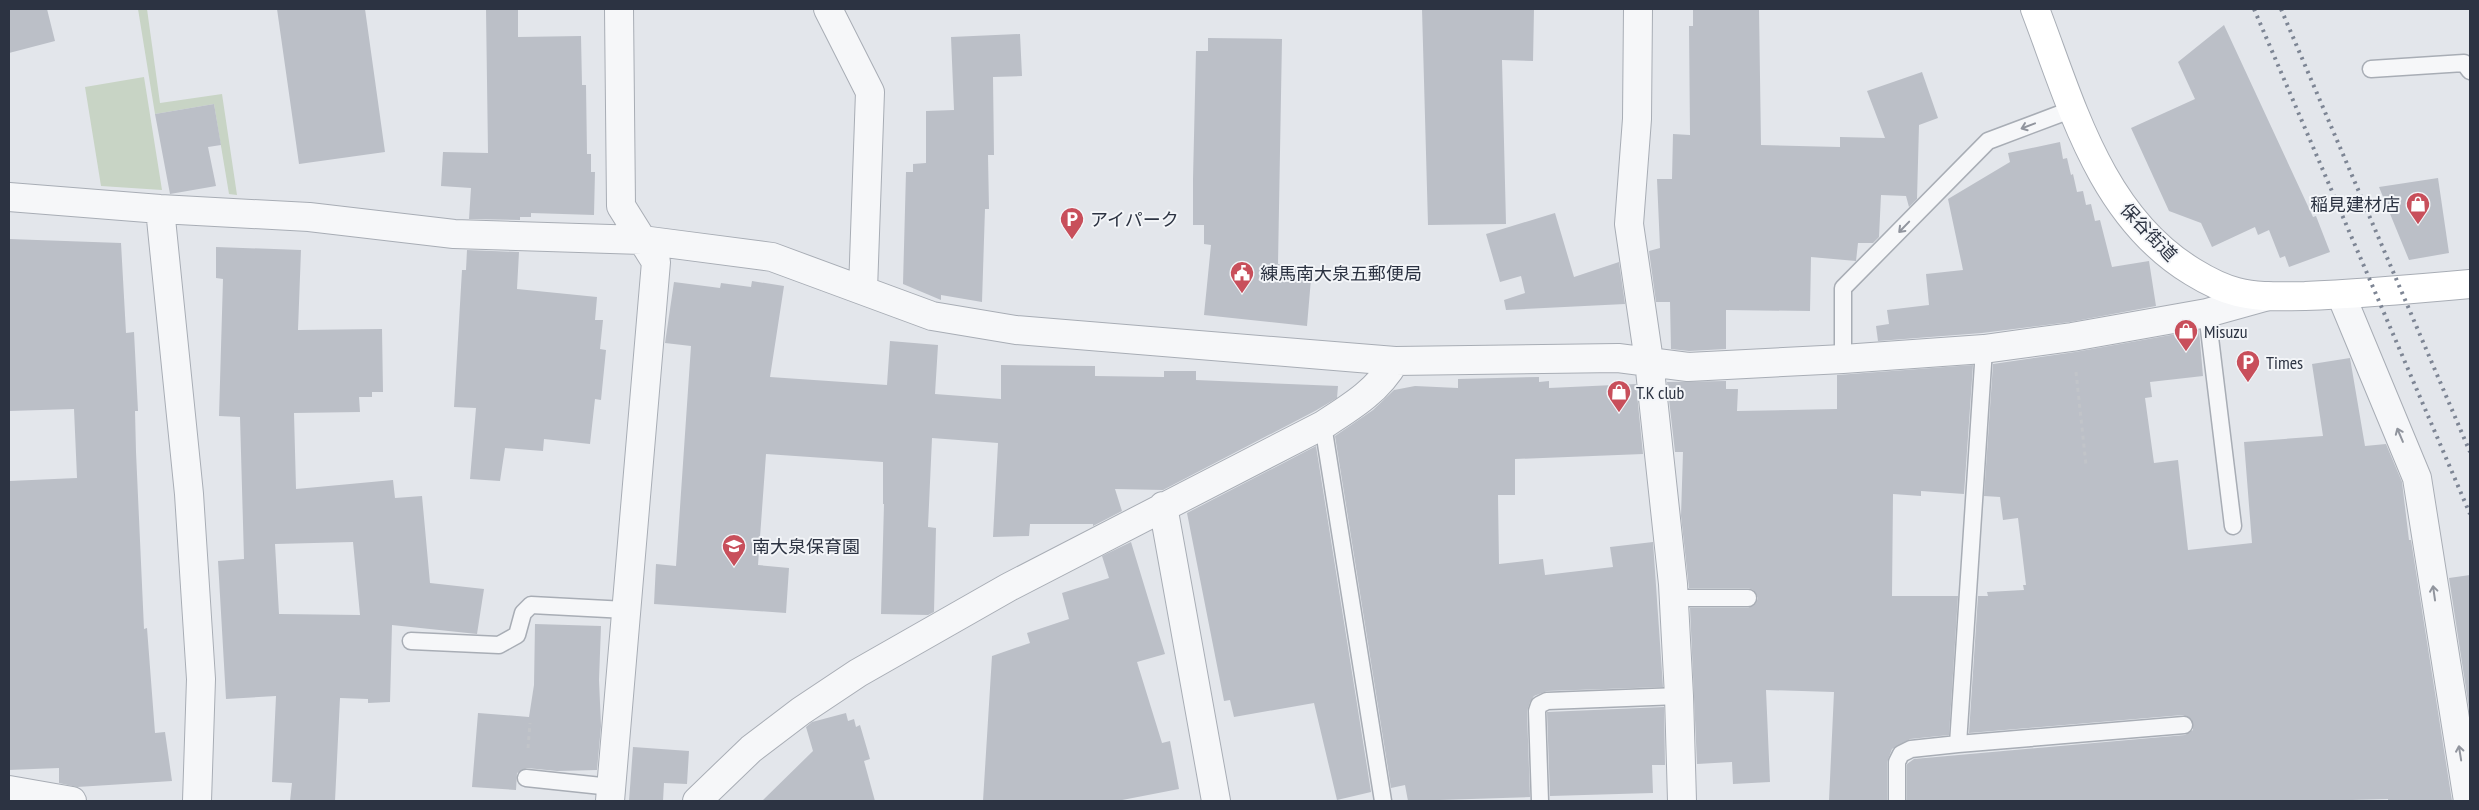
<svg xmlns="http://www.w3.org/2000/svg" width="2479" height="810" font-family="'PT Sans Narrow','Noto Sans JP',sans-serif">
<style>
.green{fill:#c8d4c5}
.building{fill:#bbbfc7;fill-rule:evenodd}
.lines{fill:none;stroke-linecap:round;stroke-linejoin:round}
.service-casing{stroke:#a8adb5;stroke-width:19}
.minor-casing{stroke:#a8adb5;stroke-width:30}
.secondary-casing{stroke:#a8adb5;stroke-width:30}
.path{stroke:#c1c4c9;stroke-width:3;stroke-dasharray:4 4;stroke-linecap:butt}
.service{stroke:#f6f7f9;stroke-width:16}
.minor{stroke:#f6f7f9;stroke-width:28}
.secondary{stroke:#fff;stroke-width:28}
.rail{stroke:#7d8594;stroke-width:4;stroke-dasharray:2.5 5;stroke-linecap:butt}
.oneway{stroke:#91959e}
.labels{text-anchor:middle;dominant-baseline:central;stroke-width:4;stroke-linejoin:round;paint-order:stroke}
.poi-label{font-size:18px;fill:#2c3342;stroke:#f3f5f8;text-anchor:start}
.street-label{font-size:18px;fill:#2c3342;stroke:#f3f5f8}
</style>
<rect width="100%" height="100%" fill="#e3e6eb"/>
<path class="green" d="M138 9H147L160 103 222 94 237 195 229 194 214 104 155 114Z
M144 77 162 190 101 186 85 87Z"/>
<path class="building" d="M9 9H47L55 41 9 53Z
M277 9H365L385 152 299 164Z
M486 9H518V37L581 36 582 85H586L587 154H591V172H595L594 215 531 213V217H520V220L469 219 471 188 441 186 443 152 488 153Z
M1422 9H1534L1533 61 1502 60 1506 224 1428 225Z
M1693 9H1759L1761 145 1840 147V137L1885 138 1867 91 1922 72 1938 118 1919 125 1917 199 1909 207 1906 196 1881 195 1879 237 1873 243H1858L1856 261 1811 257 1810 311 1726 310V349L1689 351 1671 349 1670 302H1656L1649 251 1660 248 1657 179H1672L1673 134 1690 135 1689 26H1693Z
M2224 25 2313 217 2316 216 2330 252 2289 267 2285 256 2280 258 2269 230 2258 235 2255 227 2212 247 2201 223 2169 211 2131 128 2195 99 2178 62Z
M1020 34 1022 76 993 77 994 155H988L989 209H985L982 302 941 295V300L903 284 906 172H913V164L926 163V111L954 110 951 37Z
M1208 38 1282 39 1278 264 1312 267 1307 326 1204 315 1211 245 1204 244V225H1193V179L1196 51H1208Z
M214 104 221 145 208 147 216 186 170 194 155 114Z
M2060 142 2063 159 2067 158 2071 175 2073 174 2077 192 2083 191 2086 205 2091 204 2095 221 2100 220 2112 267 2149 261 2156 306 2070 322 1982 333 1878 341 1876 326 1889 324 1887 310 1929 305 1926 274 1963 270 1948 199 2010 162 2008 153Z
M2438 178 2449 253 2409 260 2379 187Z
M1555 213 1574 277 1619 262 1625 304 1506 310 1504 300 1525 293 1521 276 1500 282 1486 234Z
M9 239 121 243 126 333 134 332 138 411H135L136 452 144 629 147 628 155 733 165 732 172 781 77 787 59 783V768L9 770V481L77 478 74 409 9 411Z
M216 247 301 250 298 330 382 329 383 392H372V397H359L360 412 294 413 296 489 393 480 395 498 422 496 430 583 484 589 477 634 392 625 390 702 368 703V699L340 698 335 801H290L292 783 272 782 276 696 226 699 218 561 244 559 240 417 219 416 223 279 216 278ZM353 542 360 615 279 614 275 544Z
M467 250 519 252 517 289 597 297 595 320H603L600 349 606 350 601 400 595 399 590 444 544 439 543 451 505 448 500 481 470 479 476 408 454 407 462 270H466Z
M752 281 784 286 770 377 887 385 890 341 938 345 935 394 1001 399V365L1095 366V376L1164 377V371H1196V380L1338 386 1337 398 1315 411 1163 490 1115 489 1122 511 1093 526V524H1030L1029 536 993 537 998 443 932 438 928 527 936 528 934 612 928 615 881 614 884 504H883V462L766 454 758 565 789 568 786 613 654 604 656 564 676 566 691 346 665 343 674 282 720 288 721 283 751 287Z
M2199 330 2203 376 2150 382 2152 397 2145 398 2154 463 2178 460 2188 550 2252 543 2244 442 2323 436 2312 364 2350 358 2365 446 2386 444 2402 482 2409 540H2411L2452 801H2388V799L2316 801H1907V764L1914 759 2185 735 2193 730 2192 720 2183 715 1969 733 1978 596H1988L1987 592 2024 590 2023 585H2026L2018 518 2003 520 2000 497 1984 496 1993 364 2075 352Z
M1973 365 1964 494 1921 491V496L1893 494 1892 596H1958L1949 735 1910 739 1892 749 1887 762V801H1829L1834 692 1766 690 1770 782 1733 784 1732 762 1697 764 1690 608H1748L1756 603 1758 598 1753 590 1748 588H1689L1681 516 1683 452H1675L1667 382 1726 381V389H1738L1737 411 1837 409V375Z
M1539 377V382L1549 381V388L1636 384 1643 454 1515 459V495H1498L1499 564 1543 559 1545 575 1613 567 1610 547 1653 542 1663 687 1547 691 1534 696 1530 702 1527 711 1530 797 1408 801 1405 785 1391 788 1335 436 1373 410 1394 390 1415 386 1458 388V379Z
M1316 446 1371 792 1337 800 1314 703 1234 717 1230 700 1224 701 1187 513Z
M1131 542 1165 654 1137 662 1162 743 1170 741 1179 789 1117 801H983L992 656 1030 643 1027 633 1069 619 1062 593 1109 578 1102 556Z
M2470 575V715L2449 578Z
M535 624 601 626 599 680 601 726 597 770 557 771 527 768 517 773 516 790 472 787 478 713 529 717 534 685Z
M1664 707 1665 765H1652L1653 793 1550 796 1547 712Z
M846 713 848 721 854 719 856 727 860 725 870 759 864 761 875 801H762L813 751 806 727 812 722Z
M633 747 689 751 687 784 664 783 663 801H629Z"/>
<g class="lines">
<g class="service-casing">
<path id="service" d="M2371 69 2464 63 2470 71
M2207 313 2233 526
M1843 359V288L1988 141 2073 109
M1323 425 1383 801
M1673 598H1748
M411 641 499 645 517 635 523 613 531 605 626 610
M1958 744 2184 725
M526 778 611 787
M1540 801 1537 711 1539 705 1547 701 1679 696
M1897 801V762L1901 754 1911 749 1958 744 1984 349"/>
</g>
<g class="minor-casing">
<path id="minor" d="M828 9 870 92 863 290
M1638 9 1637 119 1629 224 1649 361 1673 584 1679 696 1682 801
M9 197 160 209 309 217 454 234 642 240 772 257 932 316 1016 330 1395 361 1618 358 1688 367 1843 359 1984 349 2072 337 2207 313 2268 296
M160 209 189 494 201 679 197 801
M2341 295 2417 478 2468 801
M1163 506 1216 801
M9 790 72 801
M610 801 656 262 621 206 619 9
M697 801 751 749 801 711 858 673 1009 587 1323 425C1351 407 1378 391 1395 361"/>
</g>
<g class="secondary-casing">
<path id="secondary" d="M2035 9C2071 103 2100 216 2193 272 2206 280 2221 288 2237 292 2259 298 2282 296 2305 296 2360 294 2415 289 2470 284"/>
</g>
<path class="path" d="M2076 372 2086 465
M528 748 530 723"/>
<use href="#service" class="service"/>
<use href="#minor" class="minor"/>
<use href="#secondary" class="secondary"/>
<path class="rail" d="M2254 9 2470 514
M2281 9 2470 452"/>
</g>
<defs><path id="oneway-shaft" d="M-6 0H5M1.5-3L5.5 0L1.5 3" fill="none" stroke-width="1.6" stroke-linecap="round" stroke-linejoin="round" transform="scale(1.25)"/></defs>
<g class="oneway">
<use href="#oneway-shaft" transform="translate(2028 126) rotate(159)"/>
<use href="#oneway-shaft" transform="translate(1904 227) rotate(134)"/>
<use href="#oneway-shaft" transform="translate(2400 435) rotate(-113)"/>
<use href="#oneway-shaft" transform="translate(2434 593) rotate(-98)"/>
<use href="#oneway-shaft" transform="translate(2460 753) rotate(-99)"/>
</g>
<defs>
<g id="shop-pin" transform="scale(1.25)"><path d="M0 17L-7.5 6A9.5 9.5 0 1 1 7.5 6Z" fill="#c84f5b" stroke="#f3f5f8"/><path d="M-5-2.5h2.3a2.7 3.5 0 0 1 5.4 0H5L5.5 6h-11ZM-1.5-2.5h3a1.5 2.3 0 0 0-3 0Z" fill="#fff"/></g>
<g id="parking-pin" transform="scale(1.25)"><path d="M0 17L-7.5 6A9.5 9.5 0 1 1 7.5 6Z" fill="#c84f5b" stroke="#f3f5f8"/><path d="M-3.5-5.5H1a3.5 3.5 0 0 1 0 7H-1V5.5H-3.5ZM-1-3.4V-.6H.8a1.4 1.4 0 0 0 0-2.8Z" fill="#fff"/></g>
<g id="civic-pin" transform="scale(1.25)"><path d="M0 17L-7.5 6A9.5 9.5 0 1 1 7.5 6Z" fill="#c84f5b" stroke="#f3f5f8"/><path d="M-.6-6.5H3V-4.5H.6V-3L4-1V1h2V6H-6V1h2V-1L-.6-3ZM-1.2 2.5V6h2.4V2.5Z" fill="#fff"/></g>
<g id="school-pin" transform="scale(1.25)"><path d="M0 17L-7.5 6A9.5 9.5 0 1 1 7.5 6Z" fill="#c84f5b" stroke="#f3f5f8"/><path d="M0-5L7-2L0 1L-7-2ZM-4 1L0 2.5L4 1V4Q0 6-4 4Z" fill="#fff"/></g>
</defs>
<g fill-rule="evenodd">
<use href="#shop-pin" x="2418" y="204"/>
<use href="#parking-pin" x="1072" y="219"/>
<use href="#civic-pin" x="1242" y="273"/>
<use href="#shop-pin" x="2186" y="331"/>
<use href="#parking-pin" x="2248" y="362"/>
<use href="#shop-pin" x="1619" y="392"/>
<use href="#school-pin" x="734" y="546"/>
</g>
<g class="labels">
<g class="poi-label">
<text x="2400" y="204" text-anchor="end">稲見建材店</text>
<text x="1090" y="219">アイパーク</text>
<text x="1260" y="273">練馬南大泉五郵便局</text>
<text x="2204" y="331">Misuzu</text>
<text x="2266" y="362">Times</text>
<text x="1636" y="392">T.K club</text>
<text x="752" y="546">南大泉保育園</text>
</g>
<g class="street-label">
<text transform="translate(2149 232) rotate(46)">保谷街道</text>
</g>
</g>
<rect width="2479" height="810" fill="none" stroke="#2c3342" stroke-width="20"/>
</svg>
